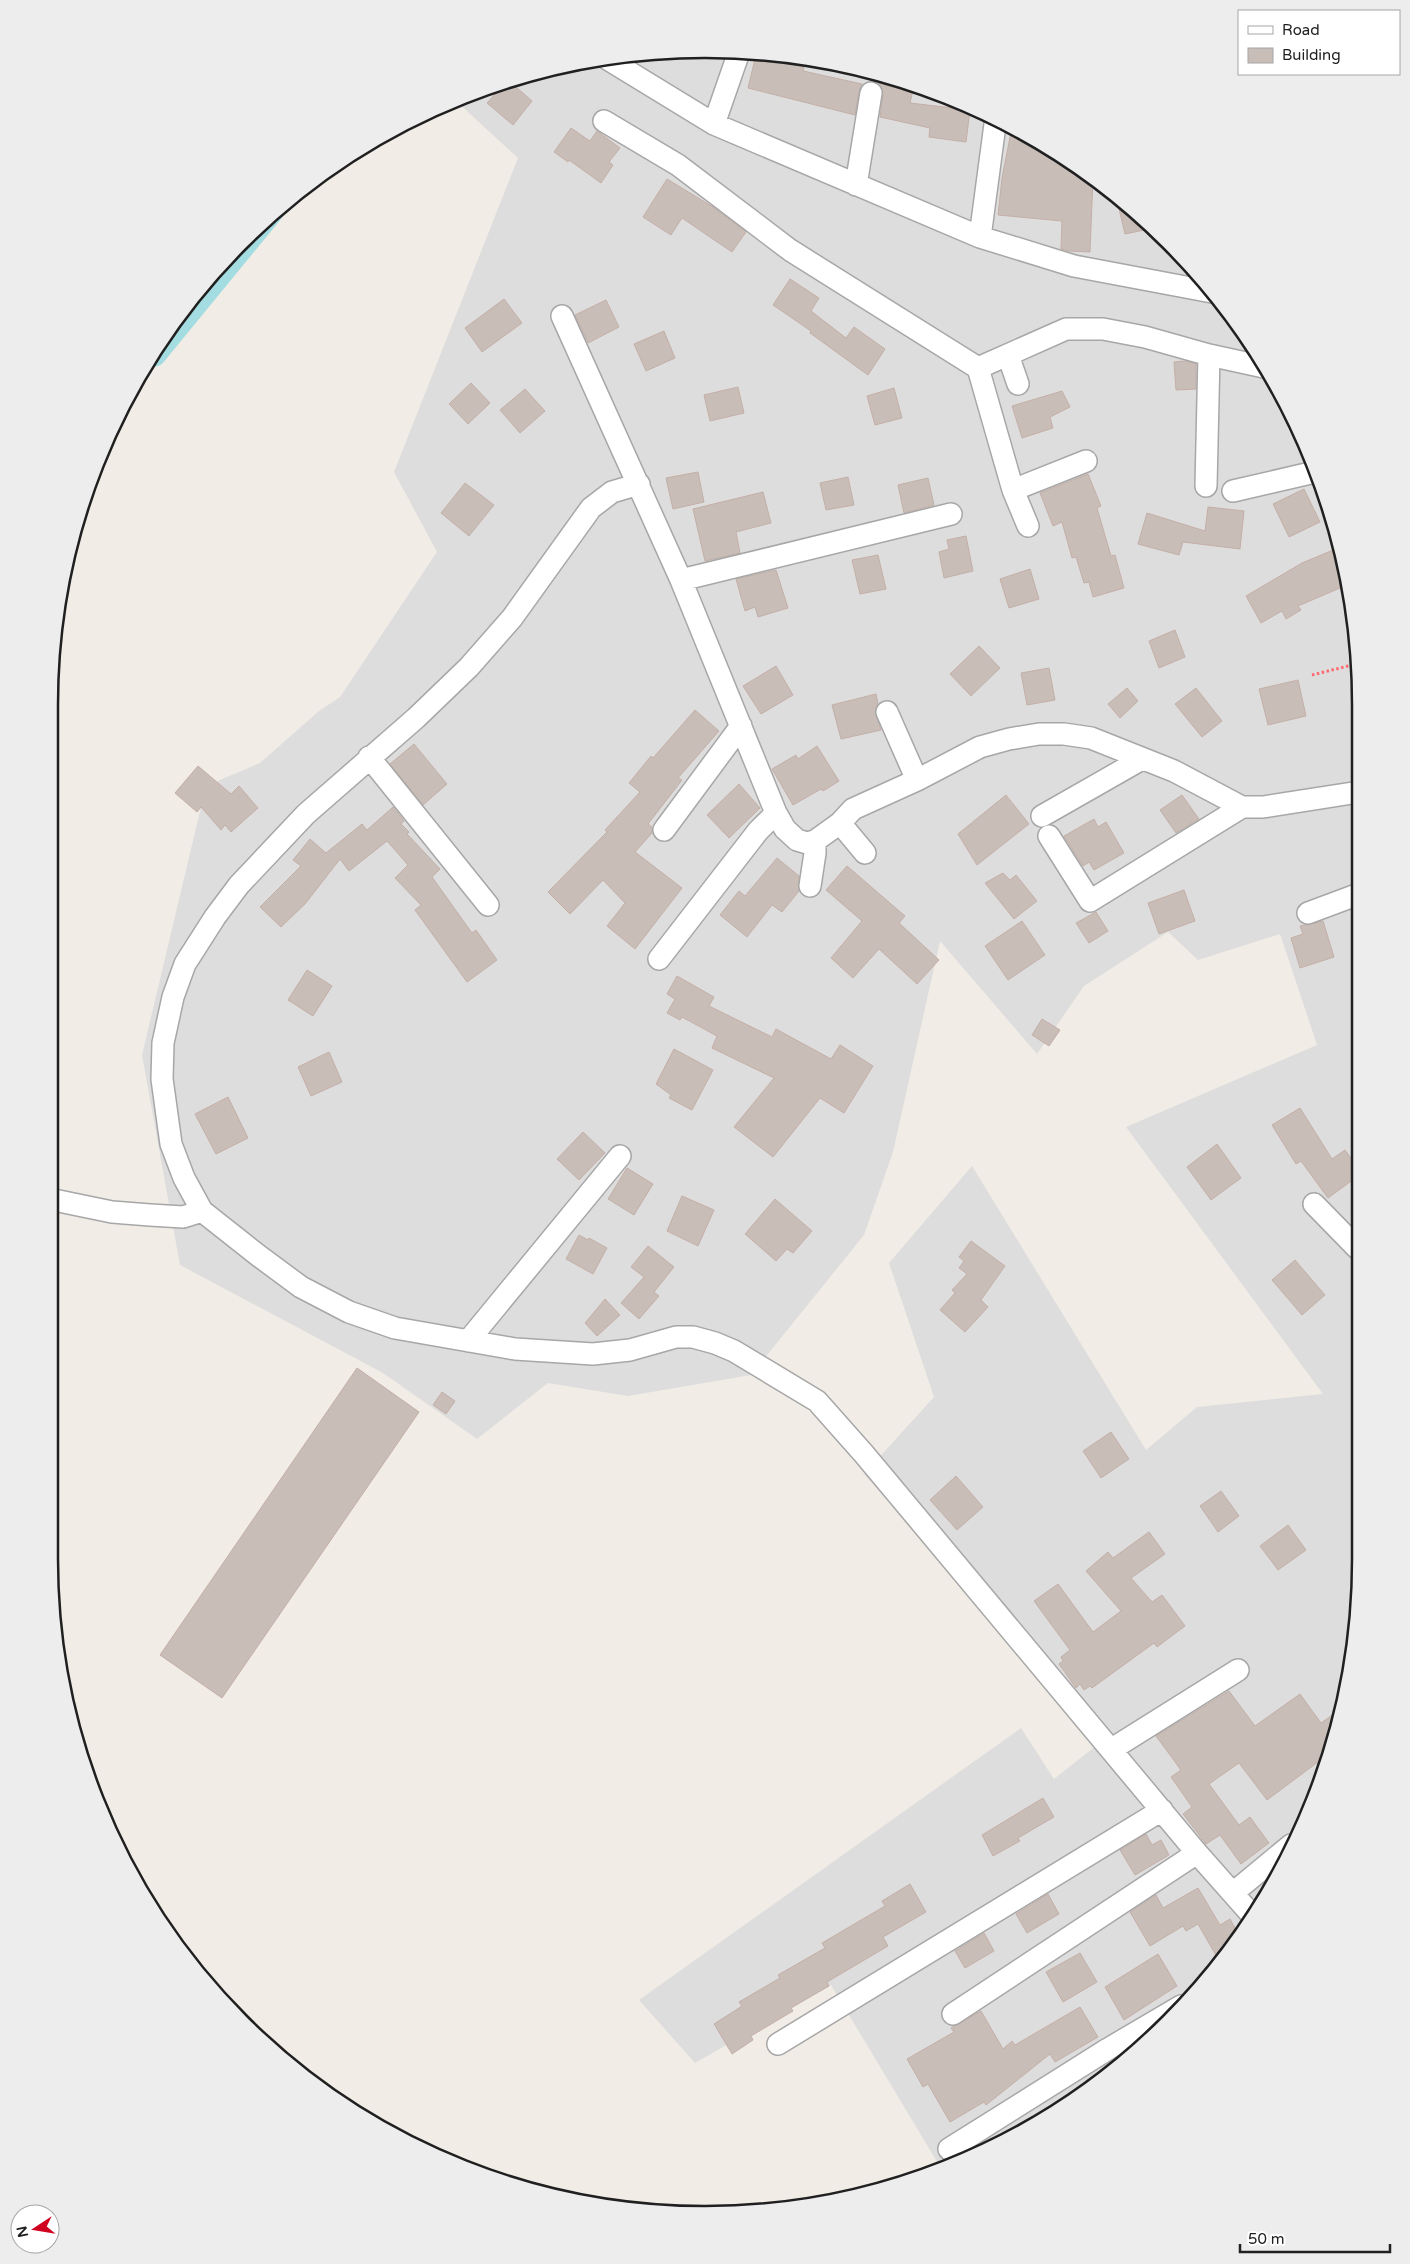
<svg xmlns="http://www.w3.org/2000/svg" width="1410" height="2264" font-family="'Varela Round',sans-serif">
<style>
.residential{fill:#dedddd}
.lines{fill:none;stroke-linecap:round;stroke-linejoin:round}
.canal{stroke:#a3dde1;stroke-width:21}
.building{fill:#c9bdb8;stroke:#c4afa7}
.minor-casing{stroke:#a7a7a7;stroke-width:24}
.path{stroke:#ff6970;stroke-width:3;stroke-dasharray:2.5 2.5;stroke-linecap:butt}
.minor{stroke:#fff;stroke-width:21}
.rim{fill:none;stroke:#202020;stroke-width:2.5}
</style>
<rect width="100%" height="100%" fill="#f1ece6"/>
<path class="residential" d="M748 50 875 71 995 117 1105 185 1225 305 1293 414 1339 535 1360 662 1356 1644 1311 1810 1225 1959 1138 2052 1069 2105 956 2165 942 2170 831 1985 695 2063 639 2000 1021 1728 1054 1779 1102 1741 864 1474 934 1397 889 1263 972 1166 1146 1450 1197 1407 1323 1394 1126 1127 1317 1045 1280 934 1198 960 1168 932 1084 986 1037 1054 940 941 893 1152 864 1235 751 1375 628 1396 548 1383 477 1439 383 1373 180 1265 142 1055 206 786 260 763 319 711 340 697 437 552 394 472 518 158 456 101 494 83 620 54Z"/>
<g class="lines">
<path class="canal" d="M155 356 274 211"/>
</g>
<path class="building" d="M756 55 804 67 803 71 862 84 859 91 855 115 748 88Z
M881 77 914 86 910 103 970 110 966 142 929 137 930 128 880 117 883 95 879 84Z
M508 80 532 101 513 125 487 103 497 92 490 85Z
M1012 127 1093 177 1090 252 1069 251 1061 249 1062 221 998 215 1002 178Z
M571 128 590 141 597 131 620 148 609 162 613 165 601 183 569 160 568 162 554 152Z
M667 179 713 207 746 232 732 252 682 218 671 235 643 217Z
M1116 196 1149 229 1125 234Z
M790 279 819 298 811 311 846 338 854 327 885 349 868 375 810 333 811 331 773 305Z
M504 299 522 323 482 352 465 328Z
M606 300 619 327 588 343 575 315Z
M664 331 675 358 646 371 634 344Z
M1185 361 1196 364V389L1176 390 1174 362Z
M471 383 490 403 468 424 449 404Z
M738 387 744 413 710 421 704 395Z
M894 388 902 418 875 425 867 396Z
M525 389 545 411 520 433 500 410Z
M1062 391 1070 407 1050 417 1053 428 1022 438 1012 406Z
M698 472 704 502 673 509 666 478Z
M1088 474 1101 506 1097 508 1111 556 1115 555 1124 588 1093 597 1089 582 1084 583 1076 557 1072 558 1062 522 1053 526 1040 493Z
M848 477 854 505 826 510 820 483Z
M928 478 934 505 904 513 898 485Z
M465 483 494 505 469 536 441 513Z
M1304 489 1320 522 1289 537 1273 504Z
M763 492 771 523 736 532 740 553 705 561 693 509Z
M1208 507 1244 511 1240 549 1183 542 1179 555 1138 544 1147 513 1205 531Z
M966 536 973 571 944 578 939 552 949 549 947 540Z
M1338 548 1343 559 1347 585 1298 606 1301 610 1286 619 1282 611 1261 623 1246 596 1302 563Z
M878 555 886 589 860 594 852 560Z
M1030 569 1039 599 1009 608 1000 579Z
M776 570 788 608 758 617 755 607 745 611 736 579Z
M1175 630 1185 657 1159 668 1149 641Z
M979 646 1000 668 971 696 950 674Z
M776 666 793 695 761 714 743 686Z
M1049 668 1055 700 1027 705 1021 673Z
M1298 680 1306 716 1268 725 1259 689Z
M1127 688 1138 701 1120 718 1108 704Z
M1196 688 1222 721 1202 737 1175 704Z
M876 694 878 704 875 711 881 730 841 739 832 705Z
M695 710 719 731 678 778 682 780 648 824 652 827V833L635 852 682 888 635 949 607 926 625 903 603 880 570 914 548 892 607 832 605 830 640 792 629 783 651 756 653 758Z
M414 744 447 784 423 805 390 764Z
M817 746 839 781 823 791 821 789 793 805 772 769 796 755 798 759Z
M198 766 231 794 239 786 258 808 231 832 225 825 221 830 201 807 197 812 175 793Z
M739 784 760 808 729 838 707 815Z
M1006 795 1029 824 977 865 958 834Z
M1182 795 1199 819 1176 833 1160 810Z
M393 807 404 821 401 824 409 832 407 834 440 869 432 877 472 933 476 930 497 960 467 982 415 910 421 905 395 878 408 865 387 841 349 871 340 859 305 904 281 927 260 907 301 866 293 860 310 839 326 853 362 824 367 830Z
M1094 819 1098 827 1106 822 1124 853 1094 870 1089 862 1083 866 1064 836Z
M777 858 799 876V891L782 912 772 905 747 937 720 915 739 891 745 896Z
M847 866 905 916 899 923 939 960 917 984 879 949 853 978 831 958 862 921 826 890Z
M1003 873 1010 880 1016 875 1037 901 1014 919 985 883Z
M1184 890 1195 921 1159 934 1148 903Z
M1096 912 1108 931 1089 943 1076 923Z
M1022 921 1045 955 1008 980 985 946Z
M1323 921 1334 957 1300 968 1291 938 1303 934 1300 926Z
M307 970 332 986 313 1016 288 1000Z
M677 976 714 997 709 1006 772 1037 776 1029 831 1059 840 1045 873 1066 844 1113 820 1098 773 1157 734 1127 774 1078 712 1048 717 1036 682 1017 680 1020 667 1013 675 999 667 994Z
M1042 1019 1060 1030 1049 1046 1032 1035Z
M674 1049 713 1070 692 1110 669 1098 671 1095 656 1084Z
M329 1052 342 1082 311 1096 298 1067Z
M228 1097 248 1138 216 1154 195 1114Z
M1300 1108 1332 1159 1345 1150 1358 1168V1176L1328 1198 1301 1161 1296 1164 1272 1125Z
M583 1132 605 1153 579 1180 557 1159Z
M1217 1144 1241 1178 1211 1200 1187 1167Z
M627 1168 653 1184 634 1215 608 1199Z
M682 1196 714 1210 698 1246 667 1231Z
M775 1199 812 1231 793 1253 787 1249 776 1261 745 1234Z
M579 1235 588 1240 589 1238 607 1248 593 1274 566 1259Z
M971 1241 1005 1266 981 1300 988 1307 965 1332 940 1310 955 1293 952 1290 967 1274 959 1268 964 1261 959 1257Z
M648 1246 674 1267 654 1292 659 1296 639 1319 621 1303 644 1277 631 1267Z
M1295 1260 1325 1295 1302 1315 1272 1280Z
M605 1299 620 1315 597 1336 585 1323Z
M357 1368 419 1412 222 1698 160 1655Z
M442 1392 455 1401 446 1414 433 1405Z
M1111 1432 1129 1459 1101 1478 1083 1451Z
M956 1476 983 1507 957 1530 930 1500Z
M1221 1491 1239 1516 1218 1532 1200 1506Z
M1288 1525 1306 1550 1278 1570 1260 1546Z
M1149 1532 1165 1554 1131 1578 1152 1602 1162 1595 1185 1626 1157 1647 1154 1643 1092 1688 1090 1686 1084 1690 1080 1684 1076 1688 1059 1664 1063 1661 1061 1657 1070 1650 1034 1601 1058 1584 1093 1632 1121 1611 1086 1571 1108 1552 1113 1558Z
M1229 1691 1255 1726 1300 1694 1321 1723 1338 1711 1326 1756 1267 1800 1239 1763 1209 1784 1239 1825 1250 1817 1269 1843 1241 1864 1220 1835 1206 1844 1183 1814 1192 1807 1171 1777 1181 1770 1156 1736Z
M1043 1798 1054 1817 1018 1838 1020 1841 993 1856 982 1835Z
M1146 1834 1152 1845 1161 1840 1169 1855 1135 1875 1120 1850Z
M910 1884 926 1912 883 1937 888 1946 827 1982 829 1986 791 2008 793 2011 751 2036 753 2040 732 2054 714 2024 742 2006 739 2002 780 1978 778 1975 825 1948 822 1943 885 1906 882 1901Z
M1198 1888 1220 1925 1230 1919 1239 1935 1221 1964 1198 1924 1186 1931 1183 1926 1150 1946 1130 1912 1156 1895 1163 1908Z
M1048 1894 1059 1914 1027 1933 1016 1914Z
M984 1933 994 1951 965 1968 955 1951Z
M1080 1953 1097 1982 1063 2002 1046 1972Z
M1158 1954 1177 1986 1124 2020 1105 1987Z
M1080 2007 1098 2037 1055 2062 1050 2054 986 2105 984 2102 950 2122 928 2084 923 2087 907 2059 954 2032 951 2028 981 2011 1003 2049 1012 2041 1015 2045Z"/>
<g class="lines">
<g class="minor-casing">
<path id="minor" d="M606 58 714 124 980 237 1074 266 1212 292
M604 121 678 165 790 250 978 368 1013 490 1028 526
M714 124 739 52
M856 185 871 93
M980 237 996 117
M562 316 681 580 776 813 785 829 797 840 807 843 815 841 840 823 853 809 917 780 980 747 1009 739 1039 734H1064L1091 738 1174 771 1242 807H1263L1359 792
M1008 355 1018 384
M978 368 1066 329H1103L1145 337 1209 355 1264 367
M639 484 612 492 591 508 512 618 469 667 416 718 306 814 239 885 215 917 185 964 173 997 163 1043 162 1079 171 1144 184 1178 202 1211 259 1256 301 1287 349 1312 395 1328 515 1349 593 1354 630 1350 676 1337H693L715 1343 734 1351 817 1401 864 1454 1197 1853 1251 1914
M1206 486 1209 355
M1013 490 1086 461
M1233 491 1315 472
M681 580 951 514
M887 712 917 780
M369 757 488 905
M1042 816 1142 759
M840 823 865 853
M664 830 741 726
M1049 836 1090 901 1242 807
M810 886 815 853V841
M1308 913 1359 894
M659 959 758 831 776 813
M54 1200 112 1212 150 1215 183 1217 202 1211
M1314 1204 1357 1248
M468 1341 620 1156
M1112 1749 1238 1670
M1233 1893 1291 1845
M953 2014 1197 1853
M778 2044 1162 1810
M949 2149 1108 2049 1181 2006"/>
</g>
<path class="path" d="M1312 675 1360 663"/>
<use href="#minor" class="minor"/>
</g>
<path d="M0 0H1410V2264H0ZM705 58H705A647 647 0 0 1 1352 705V1559A647 647 0 0 1 705 2206H705A647 647 0 0 1 58 1559V705A647 647 0 0 1 705 58Z" fill="#ededed" fill-rule="evenodd"/>
<path class="rim" d="M705 58H705A647 647 0 0 1 1352 705V1559A647 647 0 0 1 705 2206H705A647 647 0 0 1 58 1559V705A647 647 0 0 1 705 58Z"/>
<rect x="1238" y="10" width="162" height="65" fill="#ffffff" stroke="#a6a6a6"/>
<rect x="1248" y="26" width="25" height="8" fill="#ffffff" stroke="#a6a6a6"/>
<text x="1282" y="35" font-size="15" fill="#202020">Road</text>
<rect x="1248" y="48" width="25" height="15" fill="#c9bdb8" stroke="#a6a6a6"/>
<text x="1282" y="60" font-size="15" fill="#202020">Building</text>
<g transform="translate(35 2229) rotate(258)"><circle r="24" fill="#ffffff" stroke="#a6a6a6"/>
<path d="M0-4L9 19L0 12L-9 19Z" fill="#d0001f"/>
<text y="-8" font-size="14" font-weight="bold" text-anchor="middle" fill="#202020">N</text>
</g>
<path d="M1240 2244v8h150v-8" fill="none" stroke="#202020" stroke-width="2.5"/>
<text x="1248" y="2244" font-size="15" fill="#202020" stroke="#ffffff" stroke-width="4" paint-order="stroke">50 m</text>
</svg>
